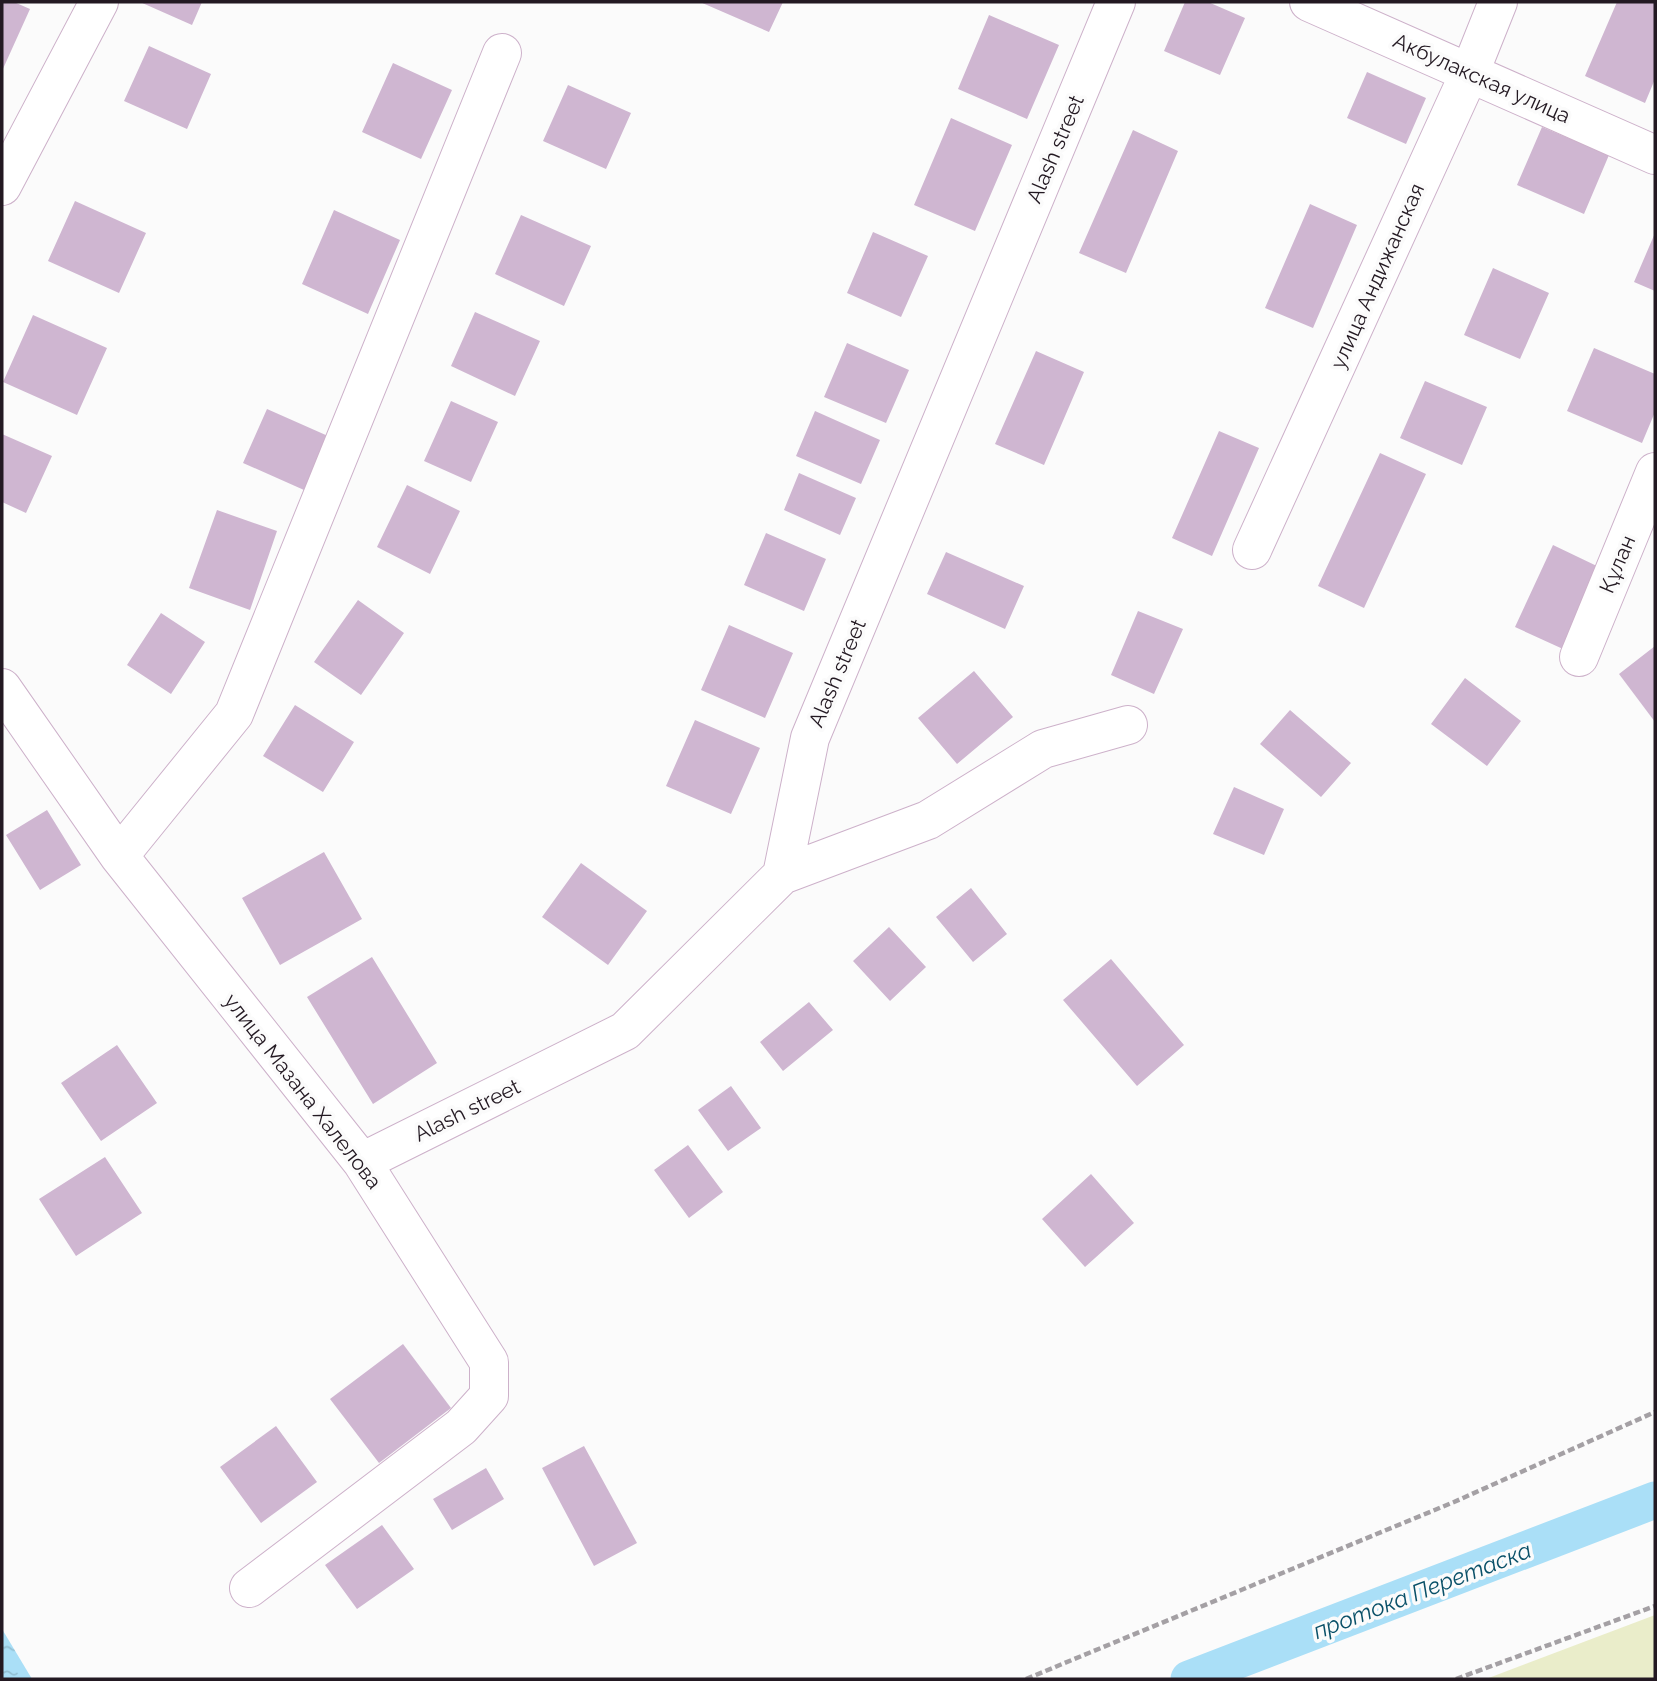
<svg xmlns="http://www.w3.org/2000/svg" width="1657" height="1681" font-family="Raleway,sans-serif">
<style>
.garden{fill:#eaedca}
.water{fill:url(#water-ripples)}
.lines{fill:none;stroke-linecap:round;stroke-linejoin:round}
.canal{stroke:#aadff7;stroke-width:37}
.building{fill:#cfb6d1}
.minor-casing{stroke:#cdb1ca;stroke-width:40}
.path{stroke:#a4a0a4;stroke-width:4.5;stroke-dasharray:7 3.5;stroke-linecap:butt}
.minor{stroke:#fff;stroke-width:38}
.labels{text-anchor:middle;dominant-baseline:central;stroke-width:7;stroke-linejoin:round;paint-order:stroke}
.street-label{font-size:21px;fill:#231922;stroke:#fbfbfb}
.water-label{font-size:23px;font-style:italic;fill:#095068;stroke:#fbfbfb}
</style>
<defs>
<pattern id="water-ripples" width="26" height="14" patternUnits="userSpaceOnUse" patternTransform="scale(1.75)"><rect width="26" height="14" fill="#aadff7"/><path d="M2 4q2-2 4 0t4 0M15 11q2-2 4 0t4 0" fill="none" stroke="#92bfd3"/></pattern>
</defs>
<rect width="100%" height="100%" fill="#fbfbfb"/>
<path class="garden" d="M1655 1615V1679H1486Z"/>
<path class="water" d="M2 1629 32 1679H2Z"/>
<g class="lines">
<path class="canal" d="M1189 1679 1655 1500"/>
</g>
<path class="building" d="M2 2H14L30 9 2 71Z
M140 2H202L192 25Z
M700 2H783L769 32Z
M1185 2H1208L1245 18 1220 75 1164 51Z
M1617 2H1655V79L1645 103 1585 76Z
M989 15 1059 45 1027 119 958 89Z
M149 46 211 74 187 129 124 101Z
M393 63 452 90 421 159 362 132Z
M1367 72 1426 98 1406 144 1347 118Z
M568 85 631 113 606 169 543 141Z
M951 118 1012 145 975 231 914 205Z
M1542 127 1609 155 1584 214 1517 185Z
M1133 130 1178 151 1126 273 1079 253Z
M75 201 146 233 119 293 48 261Z
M1310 204 1357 225 1313 328 1265 308Z
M334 210 400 240 368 314 302 284Z
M521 215 591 246 564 306 495 274Z
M873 232 928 256 901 317 847 293Z
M1655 233V291L1634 282Z
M1493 268 1549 293 1520 359 1464 335Z
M475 312 540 341 515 396 451 366Z
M33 315 107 348 77 415 3 382Z
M847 343 909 370 886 423 824 397Z
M1594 348 1655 374V412L1642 443 1567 411Z
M1036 351 1084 372 1044 465 995 444Z
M1425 381 1487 407 1462 465 1400 438Z
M451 401 498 422 471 482 424 461Z
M267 409 328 436 304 490 243 463Z
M815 411 880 440 861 484 796 456Z
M1219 431 1259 448 1212 556 1172 538Z
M2 434 52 456 26 513 2 502Z
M1380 453 1426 474 1364 608 1318 586Z
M799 473 856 498 840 535 784 510Z
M407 485 460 511 430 574 377 547Z
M217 510 277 531 250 610 189 588Z
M766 533 826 559 804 611 744 585Z
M1553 545 1601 568 1563 649 1515 627Z
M946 552 1024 586 1005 629 927 594Z
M358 600 404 633 361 695 314 662Z
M1138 611 1183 629 1154 694 1111 675Z
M161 613 205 642 171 694 127 665Z
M729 625 793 653 765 718 701 690Z
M1655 646V722L1619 674Z
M974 671 1013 717 957 764 918 718Z
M1465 678 1521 721 1487 766 1431 724Z
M295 705 354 742 323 792 263 756Z
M1290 710 1351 763 1321 797 1260 744Z
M695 720 760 748 731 814 666 786Z
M1234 787 1284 809 1264 855 1213 834Z
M47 810 81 865 40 890 6 835Z
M324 852 362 919 280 965 242 898Z
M581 863 647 911 608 965 542 917Z
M971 888 1007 934 973 962 936 917Z
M889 927 926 967 890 1001 853 961Z
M372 957 437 1063 373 1104 307 997Z
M1111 959 1184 1045 1137 1086 1063 1000Z
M809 1002 833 1030 783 1071 760 1042Z
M117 1045 157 1103 101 1141 61 1083Z
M731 1086 761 1128 728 1151 698 1110Z
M688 1145 723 1192 689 1218 654 1170Z
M105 1157 142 1213 76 1256 39 1199Z
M1091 1174 1134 1223 1085 1267 1042 1219Z
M403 1344 451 1408 379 1463 330 1399Z
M276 1426 317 1482 261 1523 220 1467Z
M584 1446 637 1543 594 1566 542 1468Z
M486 1468 504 1499 452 1530 433 1499Z
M382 1525 414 1569 357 1609 325 1565Z"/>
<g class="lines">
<g class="minor-casing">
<path id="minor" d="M1309 2 1655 155
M2 186 99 2
M1252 550 1470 72 1498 2
M1579 657 1655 472
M2 688 119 856 362 1162 489 1362V1396L461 1427 249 1588
M119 856 234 714 502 53
M782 875 928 820 1043 749 1128 725
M362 1162 625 1031 782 875 810 738 1116 2"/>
</g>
<path class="path" d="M1026 1679 1454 1502 1655 1412
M1456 1679 1655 1606"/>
<use href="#minor" class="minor"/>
</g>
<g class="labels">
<g class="street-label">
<text transform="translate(1482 78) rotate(24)">Акбулакская улица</text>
<text transform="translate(1055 149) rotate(-67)">Alash street</text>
<text transform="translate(1377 276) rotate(-66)">улица Андижанская</text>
<text transform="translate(1617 564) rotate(-67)">Құлан</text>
<text transform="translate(837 673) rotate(-67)">Alash street</text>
<text transform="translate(303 1091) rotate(52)">улица Мазана Халелова</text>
<text transform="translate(467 1110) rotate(-26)">Alash street</text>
</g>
<g class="water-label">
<text transform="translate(1422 1590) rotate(-21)">протока Перетаска</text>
</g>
</g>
<rect width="1657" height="1681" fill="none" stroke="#231922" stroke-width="7"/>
</svg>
